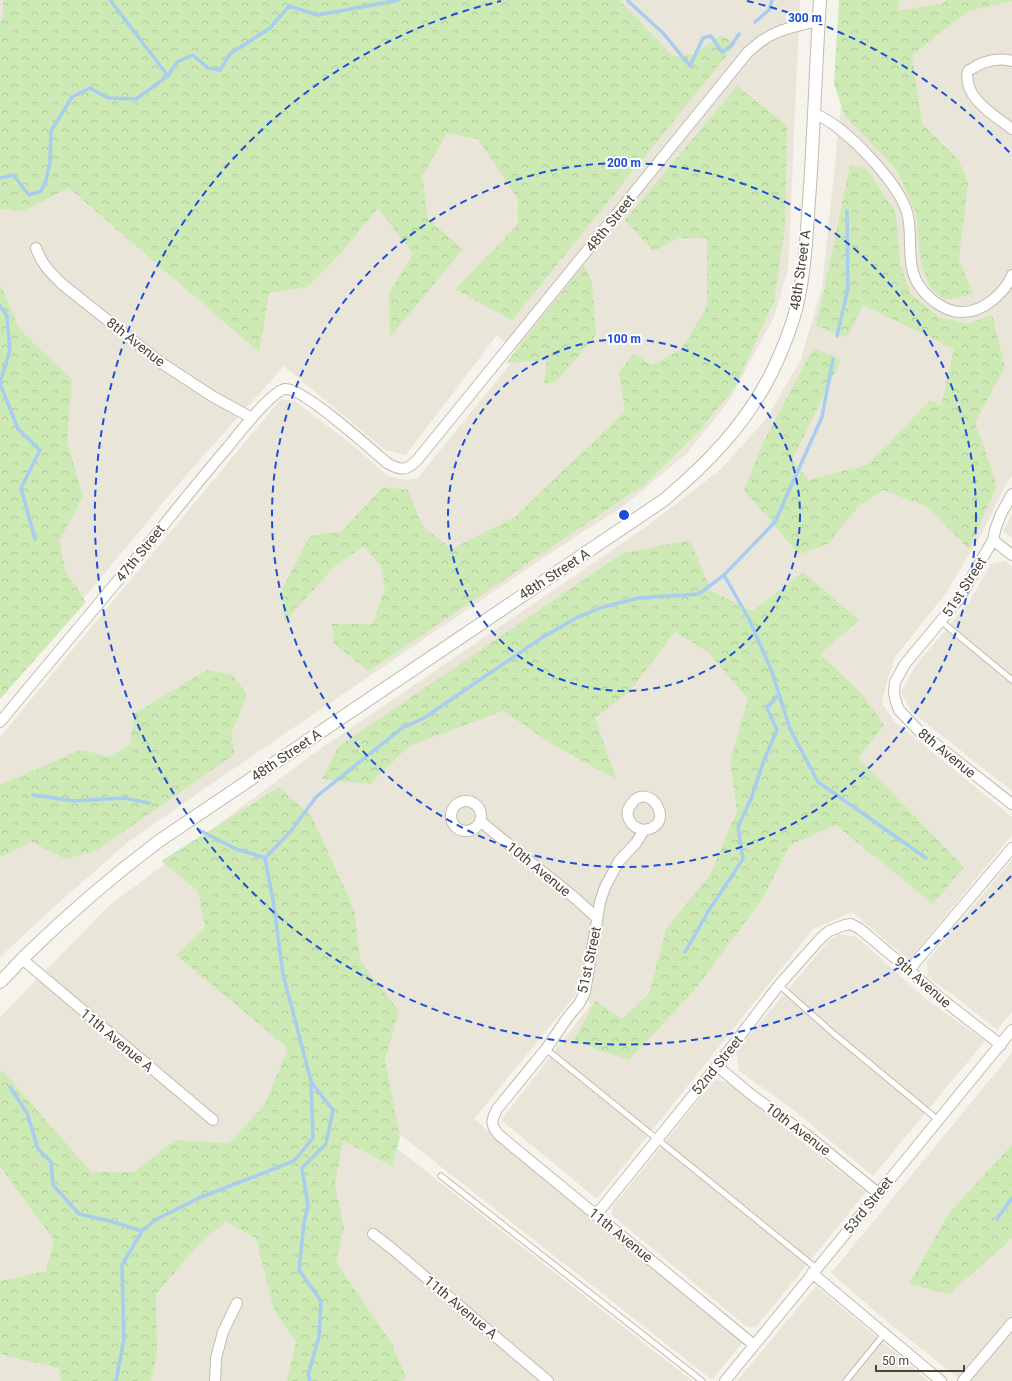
<svg xmlns="http://www.w3.org/2000/svg" width="1012" height="1381" font-family="Roboto,sans-serif">
<style>
.residential{fill:#e9e5d9}
.forest{fill:url(#forest-crowns)}
.lines{fill:none;stroke-linecap:round;stroke-linejoin:round}
.stream{stroke:#a8cdf1;stroke-width:3.5}
.service-casing{stroke:#c1bcad;stroke-width:7}
.minor-casing{stroke:#c1bcad;stroke-width:12}
.tertiary-casing{stroke:#c1bcad;stroke-width:14}
.service{stroke:#fff;stroke-width:5}
.minor{stroke:#fff;stroke-width:10}
.tertiary{stroke:#fff;stroke-width:12}
.ring{fill:none;stroke:#1d4ed8;stroke-width:2;stroke-dasharray:7 5}
.labels{text-anchor:middle;dominant-baseline:central;stroke-width:4;stroke-linejoin:round;paint-order:stroke}
.street-label{font-size:14px;fill:#4a4438;stroke:#fff}
.centre{fill:#1d4ed8;stroke:#fff;stroke-width:2}
.ring-label{font-size:12px;text-anchor:middle;font-weight:bold;fill:#1d4ed8;stroke:#fff;stroke-width:4;stroke-linejoin:round;paint-order:stroke}
</style>
<defs>
<pattern id="forest-crowns" width="20" height="18" patternUnits="userSpaceOnUse"><rect width="20" height="18" fill="#cde9b4"/><path d="M2 6a3 3 0 1 1 6 0M12 15a3 3 0 1 1 6 0" fill="none" stroke="#b2c99c"/></pattern>
</defs>
<rect width="100%" height="100%" fill="#f5f3eb"/>
<path class="residential" d="M0 0H800L788 269 774 317 729 401 687 453 625 505 543 558 220 778 128 842 56 905 0 957V737L281 399 295 401 350 443 388 476 407 480 418 478 518 354 497 335 406 455 385 450 284 366 187 474 0 699Z
M843 0H1012V476L1007 482 983 531 946 593 895 657 886 685 882 703 894 721 1012 817V835L909 960 852 912 813 929 597 1199 501 1120 591 1004 578 992 474 1119 742 1343 712 1380 364 1106 366 1124 692 1381H0V1017L110 905 310 756 646 527 720 470 767 418 801 359 822 287 841 107Z
M1012 514V538L1003 531Z
M1005 561 1012 567V791L911 711 901 692 916 665 969 602 991 564Z
M1012 860V1012L997 1030 957 998 928 977 927 961Z
M839 934 857 937 927 1000 985 1041 873 1176 791 1108 739 1071 736 1051 828 942Z
M1012 1053V1381H962L890 1324 831 1273Z
M715 1080 727 1082 866 1192 756 1327H747L612 1215 613 1206Z
M816 1286 929 1381H737Z"/>
<path class="forest" d="M3 0H619L673 56 695 54 721 35 736 44 512 320 455 289 494 250 518 224V199L478 139 447 133 422 176 428 219 463 249 390 337 389 293 413 254 378 208 340 254 307 287 269 293 259 352 69 188 23 211 0 209V22L3 18Z
M839 0H900L897 11 944 3 947 0H1012V1L968 11 912 55 922 124 958 159 968 183 959 259 973 294 946 300 930 288 921 262 916 213 897 170 845 116 834 84Z
M737 86 787 126 785 226 774 301 735 387 698 432 645 484 369 671 334 644 332 624H373L385 588 381 566 364 546 335 566 285 621 281 592 310 536 342 531 383 487 408 490 423 527 452 549 515 517 625 411 619 372 634 354 652 365 681 350 707 306V238H679L653 251 625 220Z
M850 165 867 169 896 213 900 264 911 294 939 317 967 324 992 315 1005 367 975 422 997 485 969 549 928 507 883 490 858 507 828 544 799 554 744 490 763 443 813 348 841 360 792 460 809 480 866 465 890 442 930 400 941 406 954 349 863 305 847 337 816 326 832 253Z
M584 265 592 283 596 335 557 381 544 384 547 360 506 363Z
M0 284 20 330 72 380 67 442 83 497 59 541 66 572 86 602 0 699Z
M690 540 711 591 753 611 803 572 859 620 820 654 862 694 884 725 858 758 964 867 933 904 836 825 790 845 761 901 693 992 629 1060 574 1041 595 1001 622 1019 649 994 666 929 710 875 737 811 730 762 748 699 708 652 675 632 630 691 595 718 616 779 555 746 503 711 409 746 370 784 322 779 338 747 623 553Z
M207 670 233 675 247 695 231 734 235 754 97 850 66 859 32 842 0 857V785L80 750 111 757 130 744 135 713Z
M279 787 311 815 354 909 360 960 399 1011 385 1059 400 1138 392 1166 343 1141 335 1185 344 1228 336 1262 392 1344 406 1378 400 1381H287L296 1341 274 1310 256 1238 226 1222 203 1240 156 1294 157 1352 151 1381H61L59 1368 0 1354V1282L1 1281 46 1271 54 1240 0 1166V1072L2 1070 91 1172H134L175 1140 229 1143 266 1103 288 1048 176 955 205 927 198 891 161 861Z
M1012 1145V1238L949 1294 909 1284 949 1213Z"/>
<g class="lines">
<path class="stream" d="M110 0 168 76
M629 0 628 1 663 33 690 66 703 38 711 36 722 52 731 46 739 34
M755 22 769 10 772 0
M0 178 13 175 29 195 41 191 46 181 50 162 51 131 72 97 90 88 108 98 136 99 168 76 177 62 193 55 208 68 220 70 230 54 270 28 289 6 318 15 399 0
M0 306 7 316 10 350 0 382
M837 336 848 288 847 211
M0 384 18 429 40 450 21 488 35 539
M724 575 749 619 772 672 790 729 818 782 926 858
M33 795 75 801 123 798 149 803
M199 830 236 849 265 858
M685 952 709 910 743 859 738 827 751 799 763 763 777 730 767 708 779 694
M10 1087 27 1113 38 1149 51 1162 53 1185 79 1214 110 1221 142 1231
M997 1219 1012 1198
M116 1381 124 1339 122 1265 142 1231 157 1219 199 1198 294 1161 313 1138 311 1081 283 974 273 900 265 858 291 831 316 797 402 728 424 718 540 639 578 617 603 607 639 598 699 594 724 575 775 522 822 417 833 359
M310 1381 308 1375 319 1337 321 1301 299 1270 304 1223 308 1206 302 1168 326 1144 333 1110 311 1082"/>
<g class="service-casing">
<path id="service" d="M942 622 1012 680
M779 985 834 1034 938 1120
M546 1049 816 1268
M441 1176 702 1381
M846 1381 885 1333"/>
</g>
<g class="minor-casing">
<path id="minor" d="M1012 61C997 57 981 62 968 71 962 97 994 115 1012 129
M815 114C844 125 898 182 907 212 914 236 904 264 920 287 929 299 946 313 963 312 983 312 1005 293 1012 275
M36 248C42 265 50 272 62 284L160 362 212 396 252 418
M1012 494 1001 514 996 527 993 540 959 599 905 664 895 682 894 693 896 702 899 710 919 731 1012 804
M993 540 1012 555
M0 722C43 670 87 618 130 566 163 527 194 486 228 447 237 435 272 391 285 389 302 387 371 449 387 463 401 471 407 471 418 459L748 52C753 48 758 43 763 40 779 29 800 25 819 21
M451 816a15 15 0 1 1 30 0a15 15 0 1 1-30 0Z
M480 821 575 898 597 918
M644 830C631 828 622 815 632 803 650 780 678 826 644 830L636 843 619 861 605 887 600 902 585 992 579 1004 568 1017 546 1049 497 1109C491 1121 490 1124 499 1135L754 1345
M22 959 213 1120
M909 970 1012 848
M717 1066 753 1096 807 1135 878 1193
M596 1215 717 1066 779 985 820 939 829 931 845 925 851 924 860 929 909 970 939 997 1001 1045
M373 1234 390 1247 548 1381
M812 1273 941 1381
M215 1381 216 1358 223 1332 237 1303
M725 1381 1012 1030
M963 1381 1012 1323"/>
</g>
<g class="tertiary-casing">
<path id="tertiary" d="M0 982C8 975 15 966 23 958 66 916 111 877 159 841L664 500C708 463 746 424 772 372 782 351 793 324 798 301 806 264 807 225 810 187 814 125 816 62 820 0"/>
</g>
<use href="#service" class="service"/>
<use href="#minor" class="minor"/>
<use href="#tertiary" class="tertiary"/>
</g>
<g class="ring">
<circle cx="624" cy="515" r="176"/>
<circle cx="624" cy="515" r="352"/>
<path d="M1011 876A529 529 0 1 1 501 1M747 1A529 529 0 0 1 1011 154"/>
</g>
<g class="labels">
<g class="street-label">
<text transform="translate(610 223) rotate(-51)">48th Street</text>
<text transform="translate(800 270) rotate(-82)">48th Street A</text>
<text transform="translate(136 342) rotate(38)">8th Avenue</text>
<text transform="translate(140 553) rotate(-51)">47th Street</text>
<text transform="translate(554 574) rotate(-33)">48th Street A</text>
<text transform="translate(964 587) rotate(-57)">51st Street</text>
<text transform="translate(947 753) rotate(39)">8th Avenue</text>
<text transform="translate(286 755) rotate(-34)">48th Street A</text>
<text transform="translate(539 869) rotate(39)">10th Avenue</text>
<text transform="translate(589 960) rotate(-78)">51st Street</text>
<text transform="translate(923 982) rotate(41)">9th Avenue</text>
<text transform="translate(117 1040) rotate(40)">11th Avenue A</text>
<text transform="translate(717 1065) rotate(-51)">52nd Street</text>
<text transform="translate(798 1129) rotate(37)">10th Avenue</text>
<text transform="translate(868 1205) rotate(-51)">53rd Street</text>
<text transform="translate(621 1235) rotate(39)">11th Avenue</text>
<text transform="translate(461 1307) rotate(40)">11th Avenue A</text>
</g>
</g>
<circle cx="624" cy="515" r="6" class="centre"/>
<g class="ring-label">
<text x="805" y="22">300 m</text>
<text x="624" y="167">200 m</text>
<text x="624" y="343">100 m</text>
</g>
<path d="M876 1365v6h88v-6" fill="none" stroke="#4a4438" stroke-width="2"/>
<text x="882" y="1365" font-size="12" fill="#4a4438" stroke="#ffffff" stroke-width="3" paint-order="stroke">50 m</text>
</svg>
